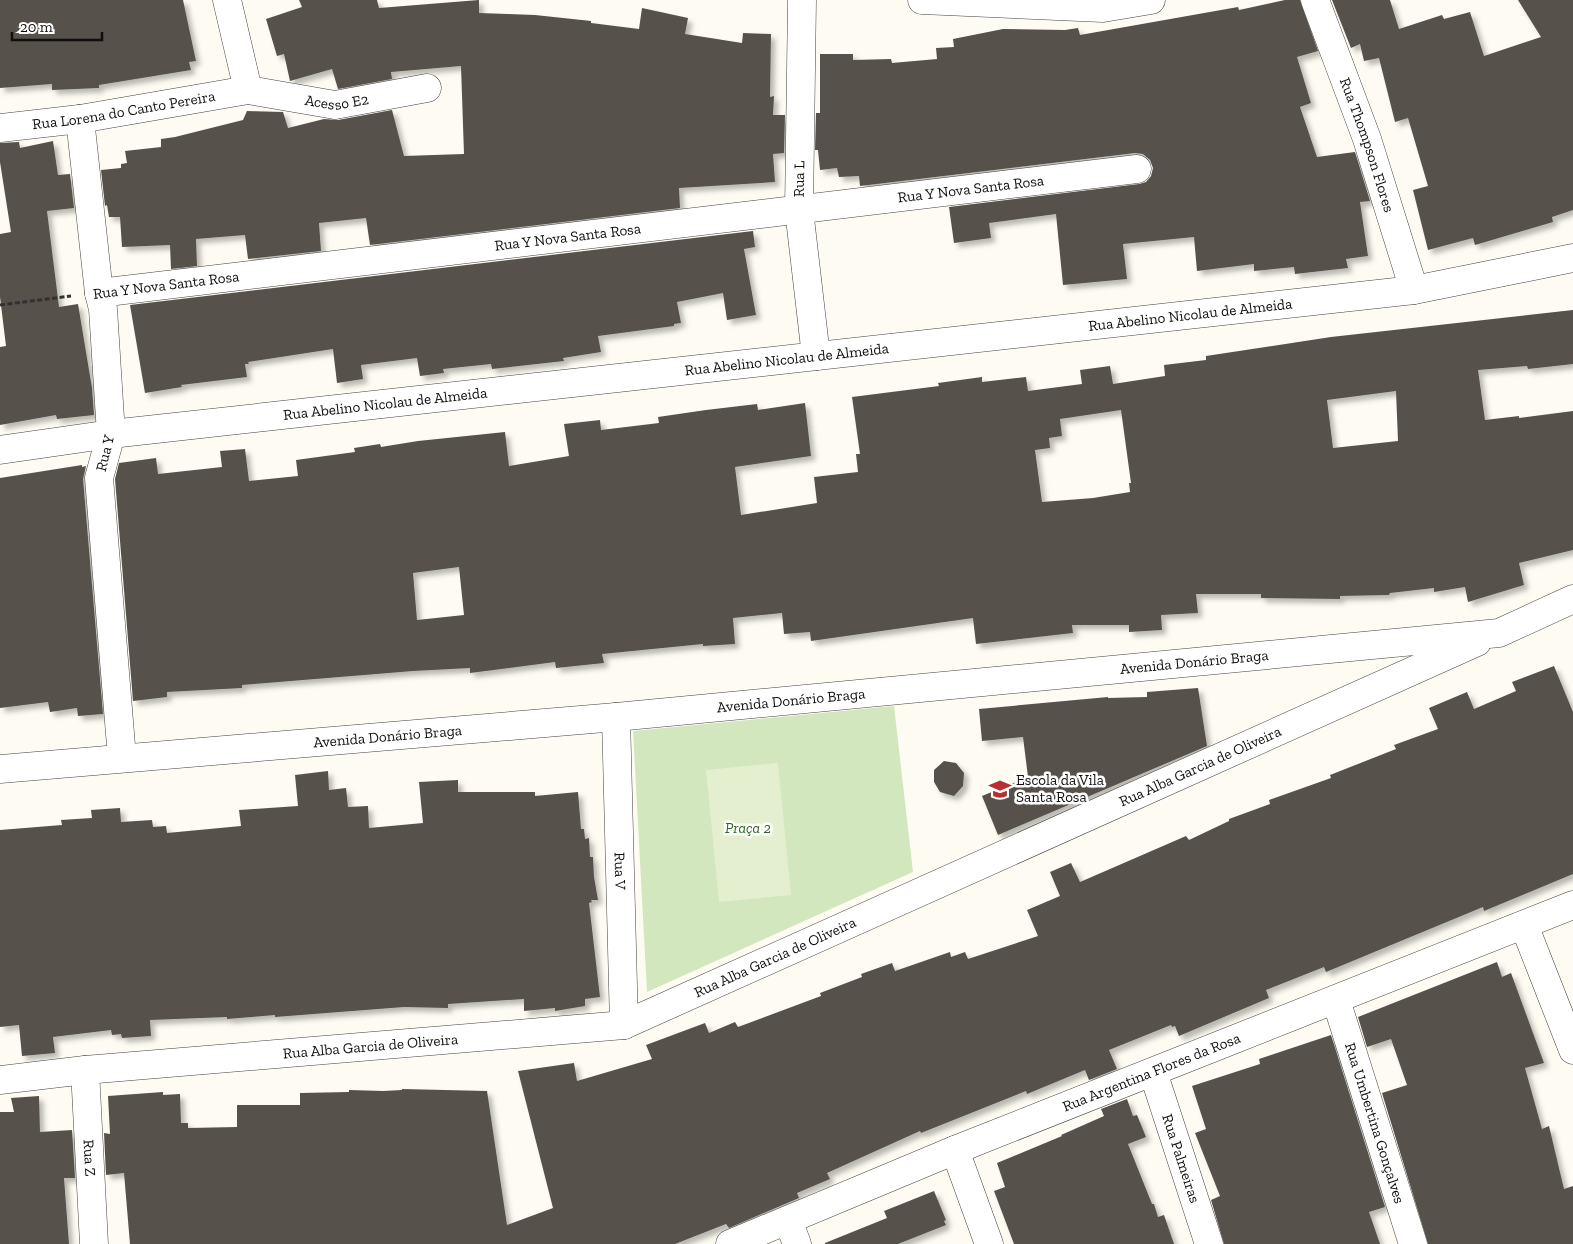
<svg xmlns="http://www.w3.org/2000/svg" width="1573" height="1244" font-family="'Zilla Slab',serif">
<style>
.green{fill:#d2e7bd}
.pitch{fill:#e3efce}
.building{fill:#57514c;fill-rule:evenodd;filter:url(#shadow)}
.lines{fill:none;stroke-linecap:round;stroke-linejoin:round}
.minor-casing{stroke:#424242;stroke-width:29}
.path{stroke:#313131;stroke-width:3;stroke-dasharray:5 2.5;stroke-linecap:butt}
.minor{stroke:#fff;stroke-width:28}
.labels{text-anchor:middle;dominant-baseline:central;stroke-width:5;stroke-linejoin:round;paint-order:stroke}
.street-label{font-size:15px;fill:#0f0f0f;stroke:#fff}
.poi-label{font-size:15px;fill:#0f0f0f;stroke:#fff;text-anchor:start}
.park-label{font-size:15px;font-style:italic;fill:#2e6422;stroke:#fff}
</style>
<defs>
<filter id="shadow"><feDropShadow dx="4.5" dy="4.5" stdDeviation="2.5" flood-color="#0004"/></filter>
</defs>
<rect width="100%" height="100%" fill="#fefcf2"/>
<path class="green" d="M894 706 913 872 647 992 633 731Z"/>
<path class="pitch" d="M778 763 791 895 719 902 706 770Z"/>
<path class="building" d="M0 0H183L196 61 189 62 191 70 99 85V88L52 90V84L0 88Z
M299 0H377L379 8 479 0V13L535 15 591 21V23L639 29 642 8 688 18 685 34 742 43 743 33 771 34 770 97 774 96 773 115H785L784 153 773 154 775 182 679 188 680 208 370 245 366 218 319 223 321 251 248 259 245 235 196 239 197 266 171 269 170 245 122 247 120 217H109L107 205 105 206 101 170 121 168V164L127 163 125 151 161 147V139L175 137 243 120 247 111 283 112 288 128 324 119 338 120 392 110 404 156 464 154 461 66 391 72 392 79 338 89 332 69 290 81 284 54 277 56 266 19 302 7Z
M1285 0H1300L1318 51 1297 57 1311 103 1300 107 1317 157 1355 152 1370 201 1360 202 1368 256 1346 259 1348 268 1295 274 1294 267 1254 271V264L1197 271 1194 237 1123 244 1127 279 1063 285 1056 214 989 223 991 238 954 243 949 207 1139 184 1146 182 1151 176 1153 168 1150 160 1143 154 1135 153 860 186 859 176 839 177 837 168 820 170 818 150H815L816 113H820V54H853V60L891 59 892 63 937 59 936 48 954 47 953 39 1003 29 1065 30 1078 28 1080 35 1238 7 1239 10Z
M1332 0H1390L1399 29 1442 15 1444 19 1470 12 1484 56 1541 37 1518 0H1573V210L1552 217 1553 222 1475 245 1473 238 1428 250 1413 190 1428 186 1408 118 1395 122 1379 58 1364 61 1360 44 1351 48Z
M53 141 58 175 70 174 74 208 47 211 59 307 78 304 92 388 94 415 57 419 56 415 0 425V347L6 346 0 297V234L11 232 0 162V143L19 142 20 148Z
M753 231 755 247 744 249 756 315 727 320 723 293 677 302 681 323 674 324V326L598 336 601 352 563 358 564 361 492 369 491 364 443 369 444 373 420 376 417 358 361 365 363 379 337 383 333 349 248 362 249 364H245L247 377 181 385 182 387 145 393 130 305Z
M1573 310V364L1528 369 1527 366 1478 370 1485 420 1519 416V418L1573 411V550L1519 563 1524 585 1468 602 1465 587 1434 592V588L1390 593 1389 595 1340 596V599L1261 598V594H1196L1198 613 1161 615 1162 630 1129 632V625H1072L1073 633 976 644 973 618 811 641 810 632 784 634 782 613 733 618 735 644 703 646V644L602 654 604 663 556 668 555 662 470 673V668L413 671 242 685V688L167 692V697L133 701 115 479 119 463 156 458 158 474 222 467 220 451 245 449 249 481 298 476 296 460 355 452 354 448 380 444 381 447 418 441 505 432 509 466 569 456 564 424 600 420 601 430 659 423 658 417 706 410 757 404 758 410 805 403 811 456 735 467 741 515 817 503 814 477 858 472 856 454H860L852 397 939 386 938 383 982 377V382L1026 377 1028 391 1082 384 1080 370 1110 366 1113 384 1165 376 1164 365 1206 360V356L1331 337ZM1396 391 1398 441 1333 448 1327 400ZM1121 410 1131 483H1129L1130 492 1093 498 1042 502 1035 450 1050 448 1049 438 1062 436 1060 419ZM459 567 464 615 417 620 413 573Z
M82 465V467L86 466 83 479 103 714 78 716 77 708 50 712 48 702 0 708V478Z
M1554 666 1573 712V874L1484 911 1483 907 1326 972 1324 967 1266 990 1269 998 1179 1036 1175 1026 1172 1027 1171 1025 1109 1050 1117 1069 1089 1080 1085 1070 1027 1094 1026 1091 921 1133 920 1131 827 1173 830 1179 797 1193 799 1198 729 1228 726 1224 675 1244H130L124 1173 106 1175 104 1133 110 1134 108 1096 163 1092V1095L180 1094 181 1123H188V1128L237 1127V1105H300V1093L349 1092V1090L383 1091 402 1090V1089L487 1091 507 1225 553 1208 518 1071 574 1063 577 1081 652 1059 646 1045 705 1023 709 1033 735 1022 738 1027 821 996 820 993 862 977 861 974 892 963 895 971 950 952 951 957 965 952 968 959 1038 936 1027 910 1060 896 1050 872 1071 863 1080 882 1186 836 1189 840 1229 821V819L1270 804 1269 800 1331 778 1330 775 1396 749 1394 745 1438 729 1429 708 1467 692 1474 709 1516 691 1512 682Z
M1198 688 1207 746 998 835 982 796 1028 777 1023 737 982 741 979 709 1108 697V698L1147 697V692Z
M944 761 956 763 964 773 963 786 954 796 940 792 934 782V770Z
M328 771 329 790 346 788 348 807 368 806 369 828 423 823 419 782 458 780V792H535V796L578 792 581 829H584L585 839 589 838 590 857H593L594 877 598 900H591L592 902 589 903 600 997 585 999V1006L555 1011V1008L524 1011V999L448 1004V1008L404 1007 275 1017V1015L227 1019V1017L150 1020 151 1036 122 1038 121 1034 112 1035 111 1030 53 1037 55 1053 22 1056 19 1025 0 1027V830L62 825 61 820 92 818 91 810 120 808 121 822 152 820 153 827 166 826 167 833 241 826 239 810 298 806 295 775Z
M1497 962 1502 977 1511 973 1544 1063 1525 1068 1542 1129 1549 1126 1564 1189 1573 1186V1244H1428L1382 1093 1407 1085 1391 1039 1367 1047 1358 1017Z
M1331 1035 1385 1207 1369 1212 1380 1244H1224L1211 1200 1220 1196 1195 1133 1206 1129 1192 1086 1260 1064 1259 1059Z
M39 1096 40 1132 72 1130 75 1178H64L69 1244H0V1112H14L11 1098Z
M1127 1099 1133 1116 1137 1115 1146 1137 1128 1144 1152 1204H1154L1158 1217 1164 1215 1174 1244H1014L994 1191 1005 1187 997 1163 1062 1136 1061 1135 1104 1116 1101 1109Z
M934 1191 946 1220 944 1221 946 1225 898 1244H825V1243L887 1218 884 1211Z"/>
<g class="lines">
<g class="minor-casing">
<g id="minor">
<path d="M227 0 248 90"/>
<path d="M802 0 799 210 816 356"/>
<path d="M922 0 1103 8 1151 0"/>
<path id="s1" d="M1315 0 1367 139 1414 290"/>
<path d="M80 119 99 293 103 309 111 434 99 478 122 758"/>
<path id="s2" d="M0 128 80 119 248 90 335 105 427 88"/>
<path id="s3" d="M99 293 1137 169"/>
<path id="s4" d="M0 450 111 434 1414 290 1573 258"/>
<path id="s5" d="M616 717 624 1025"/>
<path id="s6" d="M0 769 616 717 1499 633 1573 599"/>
<path d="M1524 925 1573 1050"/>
<path id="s7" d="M1336 1000 1413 1244"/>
<path id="s8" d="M85 1070 94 1244"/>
<path id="s9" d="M1153 1072 1209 1244"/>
<path id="s10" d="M0 1080 85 1070 624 1025 1477 642"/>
<path d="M955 1150 989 1244"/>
<path d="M788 1220 797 1244"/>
<path id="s11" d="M730 1244 955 1150 1573 905"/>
</g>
</g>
<path class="path" d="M0 305 71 296"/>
<use href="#minor" class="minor"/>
</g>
<defs>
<g id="school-bare" transform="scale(1.725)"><path d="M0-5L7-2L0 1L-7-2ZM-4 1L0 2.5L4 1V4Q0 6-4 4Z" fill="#b82e31" stroke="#fff" stroke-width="2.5" paint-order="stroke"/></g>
</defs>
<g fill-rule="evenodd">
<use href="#school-bare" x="1000" y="789"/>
</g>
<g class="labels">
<g class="street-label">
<text stroke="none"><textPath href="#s2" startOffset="341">Acesso E2</textPath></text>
<text stroke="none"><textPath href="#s2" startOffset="125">Rua Lorena do Canto Pereira</textPath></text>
<text stroke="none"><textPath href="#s1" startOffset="154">Rua Thompson Flores</textPath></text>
<text transform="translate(799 179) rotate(-89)">Rua L</text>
<text stroke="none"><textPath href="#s3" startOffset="878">Rua Y Nova Santa Rosa</textPath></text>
<text stroke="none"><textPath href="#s3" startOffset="472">Rua Y Nova Santa Rosa</textPath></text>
<text transform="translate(166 285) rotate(-7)">Rua Y Nova Santa Rosa</text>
<text stroke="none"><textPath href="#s4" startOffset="1198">Rua Abelino Nicolau de Almeida</textPath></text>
<text stroke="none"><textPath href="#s4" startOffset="792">Rua Abelino Nicolau de Almeida</textPath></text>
<text stroke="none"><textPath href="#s4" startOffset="388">Rua Abelino Nicolau de Almeida</textPath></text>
<text transform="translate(105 453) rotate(-76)">Rua Y</text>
<text stroke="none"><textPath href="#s6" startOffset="1199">Avenida Donário Braga</textPath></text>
<text stroke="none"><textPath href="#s6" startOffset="794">Avenida Donário Braga</textPath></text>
<text stroke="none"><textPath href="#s6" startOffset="389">Avenida Donário Braga</textPath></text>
<text stroke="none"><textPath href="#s10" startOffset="1258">Rua Alba Garcia de Oliveira</textPath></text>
<text stroke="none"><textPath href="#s5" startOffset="154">Rua V</textPath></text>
<text stroke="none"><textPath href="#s10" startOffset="792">Rua Alba Garcia de Oliveira</textPath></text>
<text stroke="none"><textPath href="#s10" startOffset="372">Rua Alba Garcia de Oliveira</textPath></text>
<text stroke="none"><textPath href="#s11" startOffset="455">Rua Argentina Flores da Rosa</textPath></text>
<text stroke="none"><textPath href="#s7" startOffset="129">Rua Umbertina Gonçalves</textPath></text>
<text stroke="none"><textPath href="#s8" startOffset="88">Rua Z</textPath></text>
<text stroke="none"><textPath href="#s9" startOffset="91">Rua Palmeiras</textPath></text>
</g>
<g class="poi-label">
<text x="1016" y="780">Escola da Vila<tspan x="1016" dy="17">Santa Rosa</tspan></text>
</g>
<g class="park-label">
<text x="748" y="828">Praça 2</text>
</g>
</g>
<path d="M12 32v8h90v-8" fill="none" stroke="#0f0f0f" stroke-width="2.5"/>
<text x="20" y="32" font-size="15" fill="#0f0f0f" stroke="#ffffff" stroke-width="4" paint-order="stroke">20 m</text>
</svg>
